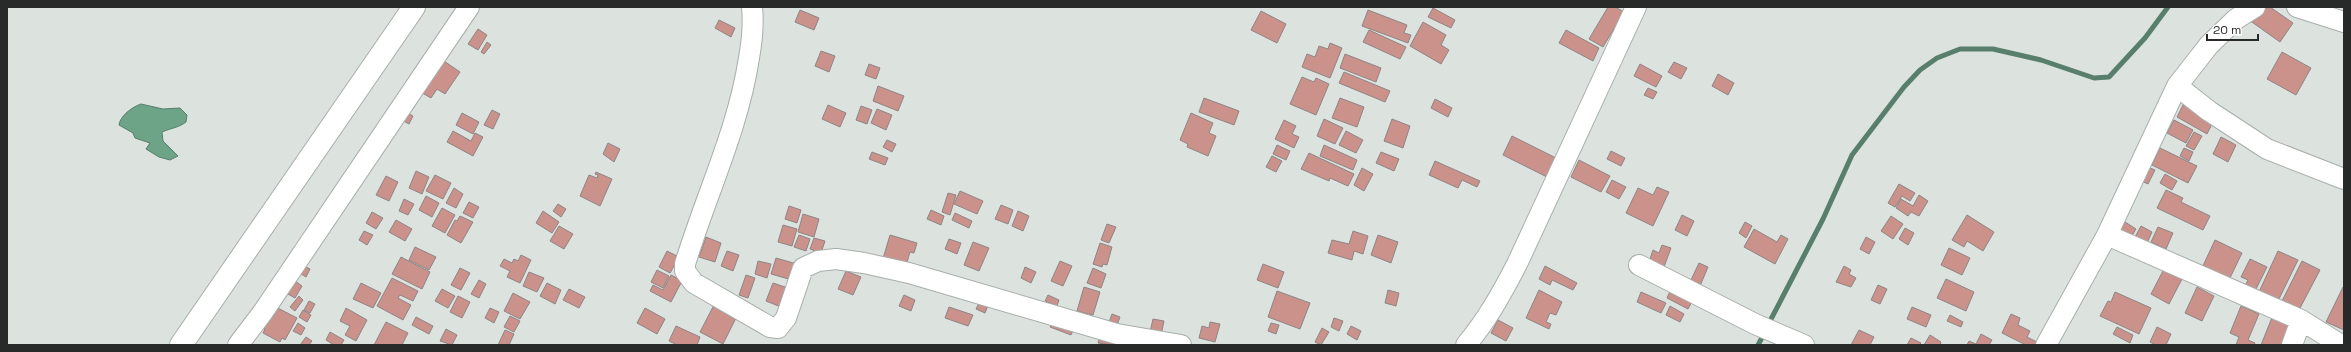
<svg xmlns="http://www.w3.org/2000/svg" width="2351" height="352" font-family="'Space Grotesk',sans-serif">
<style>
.water{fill:#6da387;stroke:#587f6b}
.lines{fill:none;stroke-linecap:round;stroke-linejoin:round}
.stream{stroke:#587f6b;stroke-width:5}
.building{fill:#cb918b;stroke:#8d8585}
.street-casing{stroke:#a8aeaa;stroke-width:22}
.secondary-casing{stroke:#a8aeaa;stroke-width:24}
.street{stroke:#fff;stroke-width:20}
.secondary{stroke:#fff;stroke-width:22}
</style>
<rect width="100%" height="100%" fill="#dce3df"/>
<path class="water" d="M141 104 163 109 180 108 187 115 186 122C178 128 171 128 162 132L163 141 178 156 170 160 159 157 146 149 150 143 135 138 133 133 119 125C120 116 132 107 141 104Z"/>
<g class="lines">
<path class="stream" d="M1768 325 1823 219 1852 155 1904 87 1920 70 1937 58 1960 49H1993L2041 60 2094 78 2109 77 2145 38 2168 7
M1758 345 1765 332"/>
</g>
<path class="building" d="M1608 7H1615L1624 12 1603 47 1589 39Z
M2270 7 2293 23 2280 42 2249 20 2253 13Z
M1433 8 1455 20 1451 28 1428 17Z
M800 10 819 18 814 30 795 22Z
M1368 10 1407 25 1404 33 1411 35 1408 43 1362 26Z
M1261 11 1286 24 1277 43 1251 30Z
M719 20 735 28 731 37 715 28Z
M1423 22 1446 35 1441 45 1449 50 1441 64 1410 46Z
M478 29 487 35 478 50 468 44Z
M1369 30 1406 47 1400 59 1363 42Z
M1566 30 1599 48 1593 61 1559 43Z
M487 42 491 45 484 54 481 52Z
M1330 43 1342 48 1330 78 1302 67 1307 54 1315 57 1319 46 1328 49Z
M821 51 835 56 829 72 815 66Z
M2282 52 2311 68 2296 95 2267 79Z
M1345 54 1381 68 1376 82 1340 68Z
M441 59 460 72 445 94 437 89 431 98 419 91Z
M1674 62 1687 68 1681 79 1668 72Z
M869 64 880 68 876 79 865 75Z
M1640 64 1662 76 1656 87 1634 76Z
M1344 72 1390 91 1385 102 1339 83Z
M1718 74 1734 83 1728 95 1712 86Z
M1302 77 1314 82 1316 78 1329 84 1316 115 1290 104Z
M878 86 904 96 898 111 873 101Z
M1648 88 1657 92 1653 99 1644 95Z
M1204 98 1239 111 1234 125 1199 112Z
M1340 98 1364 107 1357 127 1332 118Z
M1435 99 1452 108 1448 117 1431 108Z
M2185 101 2215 118 2207 134 2177 117Z
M828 105 846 113 840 127 822 119Z
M861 106 872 110 867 124 856 120Z
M877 109 892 115 886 130 871 123Z
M492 110 500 114 493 129 484 125Z
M404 111 413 116 409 124 400 119Z
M462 113 479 122 473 134 456 125Z
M1191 113 1213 123 1209 133 1216 136 1208 156 1187 147 1188 144 1180 140Z
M1324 119 1343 128 1335 144 1317 136Z
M1392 119 1410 126 1403 148 1384 141Z
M1284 120 1296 126 1292 134 1299 137 1294 148 1275 139Z
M2174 120 2193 130 2186 143 2167 133Z
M453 131 471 141 475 133 483 137 473 156 447 142Z
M1346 131 1363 140 1356 153 1339 145Z
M2194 132 2202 136 2194 150 2186 146Z
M1512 136 1556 158 1547 177 1503 155Z
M2221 137 2236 145 2228 162 2213 154Z
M887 140 896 144 892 152 883 147Z
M608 143 620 149 614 162 603 154Z
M1277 145 1290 151 1286 160 1273 154Z
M1324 145 1357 160 1353 170 1320 156Z
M2160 148 2197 166 2188 183 2152 165Z
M2184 148 2193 152 2189 161 2180 156Z
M1611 151 1625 158 1621 166 1607 159Z
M872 152 888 158 885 165 869 159Z
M1381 152 1399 159 1394 171 1376 163Z
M1309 153 1354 174 1348 186 1330 178 1329 181 1301 169Z
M1272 156 1282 161 1276 172 1266 167Z
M1579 160 1610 176 1601 192 1571 177Z
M1435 161 1480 181 1477 187 1462 180 1458 188 1429 175Z
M2143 165 2155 170 2148 184 2137 179Z
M1362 168 1373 174 1364 191 1354 185Z
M416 171 429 177 422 194 409 188Z
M596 172 612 179 600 206 580 196 589 175 597 178 598 175 595 174Z
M2165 174 2177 181 2172 190 2160 183Z
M435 175 451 183 443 199 426 191Z
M386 176 398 182 389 201 376 195Z
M1612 180 1626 187 1619 199 1606 192Z
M1899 184 1915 193 1910 201 1902 196 1895 207 1888 203Z
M1657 187 1669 192 1653 226 1626 213 1638 188 1653 195Z
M454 188 463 194 456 208 446 203Z
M2166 190 2183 198 2181 202 2210 216 2203 230 2157 208Z
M960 191 983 201 977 214 954 204Z
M948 193 956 195 950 215 942 212Z
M1919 195 1928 201 1919 216 1911 212 1908 216 1896 208 1901 199 1913 206Z
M426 196 439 203 432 217 419 210Z
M404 199 414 204 408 215 399 211Z
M469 202 479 207 473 218 463 213Z
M558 204 566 209 561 217 553 211Z
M1001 205 1013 210 1008 224 995 219Z
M789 206 801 210 797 223 785 219Z
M442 208 455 215 445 233 432 226Z
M931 210 944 216 941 225 927 219Z
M543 211 559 222 552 233 536 223Z
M1018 211 1029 216 1023 231 1012 226Z
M372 212 383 218 376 229 366 223Z
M955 213 972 221 969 228 952 220Z
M803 214 819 219 814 237 798 232Z
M1682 215 1694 221 1687 236 1675 230Z
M1967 215 1994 232 1983 251 1967 241 1964 247 1952 240Z
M460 216 473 222 461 243 447 235 455 220 457 221Z
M1891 216 1903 224 1893 239 1881 231Z
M396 220 412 229 405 241 389 232Z
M1745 222 1752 226 1746 238 1739 233Z
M2125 222 2136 229 2130 239 2119 233Z
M1107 224 1116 227 1109 243 1101 240Z
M783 225 797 229 792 246 778 242Z
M559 226 573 234 564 249 550 241Z
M2141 226 2152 232 2147 243 2135 237Z
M2158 227 2173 233 2166 249 2151 242Z
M1905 228 1914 233 1908 245 1899 239Z
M1754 229 1777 242 1781 235 1788 239 1775 264 1744 247Z
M364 231 373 235 367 245 359 240Z
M1353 231 1368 236 1363 254 1354 251 1352 260 1328 253 1332 240 1349 244Z
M799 235 810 239 806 251 794 247Z
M890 235 917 243 914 253 910 252 905 269 882 262Z
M1378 235 1398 242 1391 263 1371 255Z
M706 237 721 243 715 262 699 257Z
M1866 237 1875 242 1869 254 1860 249Z
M814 238 825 241 821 253 810 249Z
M949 239 961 243 957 254 945 249Z
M2215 240 2242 253 2228 282 2201 270Z
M973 242 989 248 979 271 964 265Z
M1100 243 1112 247 1107 265 1103 264 1102 267 1093 264Z
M1662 245 1671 248 1664 267 1649 262 1653 250 1659 253Z
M415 247 436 257 429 270 409 260Z
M1949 248 1970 258 1962 275 1941 265Z
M667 251 679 257 670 273 659 267Z
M727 251 739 255 733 271 721 266Z
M2278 251 2298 260 2277 303 2258 294Z
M521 255 531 260 520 283 507 277 510 271 500 266 504 259 512 263 514 259 518 261Z
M401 257 430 272 422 289 392 274Z
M776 258 797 264 792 280 771 274Z
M2250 259 2267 267 2255 291 2245 286 2248 280 2241 277Z
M758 261 771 264 767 278 755 274Z
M1060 261 1072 266 1063 286 1051 281Z
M2302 261 2320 270 2299 310 2282 301Z
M1699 263 1708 267 1700 286 1690 282Z
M1263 264 1284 272 1278 288 1257 280Z
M302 265 310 269 306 277 298 272Z
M1545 266 1577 283 1573 290 1552 280 1550 285 1539 279Z
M1844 266 1851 270 1849 274 1856 278 1851 287 1836 282Z
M1025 267 1036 272 1031 283 1021 278Z
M460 268 470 273 461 290 451 285Z
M1093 268 1106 274 1101 288 1087 283Z
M2164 269 2182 279 2169 304 2151 294Z
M657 270 669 276 663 288 651 282Z
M846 271 861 277 853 295 838 289Z
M529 272 544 278 537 292 523 286Z
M671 275 682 281 671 302 650 291 653 285 663 290Z
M746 275 755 278 748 298 739 295Z
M392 278 418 291 413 301 400 295 398 298 411 305 403 320 377 306Z
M1946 279 1974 292 1966 311 1937 298Z
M294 280 302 286 295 298 286 293Z
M479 280 486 284 479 298 471 294Z
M361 283 381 293 373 308 353 299Z
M547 283 561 290 555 304 540 296Z
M773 283 788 288 781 307 766 301Z
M1878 285 1887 289 1880 304 1871 300Z
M1084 287 1100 292 1093 315 1077 311Z
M1672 287 1694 298 1688 309 1667 298Z
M2197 287 2214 296 2202 321 2185 313Z
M2343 287H2344V330L2326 322Z
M442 289 455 296 448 308 435 301Z
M569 289 585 297 579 308 563 300Z
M1388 290 1399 293 1396 306 1385 303Z
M1539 290 1562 302 1556 315 1550 313 1546 322 1551 324 1549 329 1526 318Z
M1277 291 1310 303 1300 329 1268 317Z
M1641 292 1666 303 1661 313 1637 302Z
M2115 292 2151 308 2139 334 2100 316 2108 301 2111 302Z
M513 293 530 302 520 319 504 311Z
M904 295 915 300 911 311 899 306Z
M1048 295 1059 300 1057 306 1045 301Z
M299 296 303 300 295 311 290 307Z
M458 296 470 302 462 318 450 312Z
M981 299 989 303 985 313 976 309Z
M309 301 315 304 310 313 304 310Z
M715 303 738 314 723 344 700 332Z
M272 305 297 318 285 340 282 338 280 342 263 333 265 329 260 327Z
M1670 306 1684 314 1680 322 1666 315Z
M2241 306 2259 314 2248 340 2255 343 2254 345H2236L2239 337 2230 333Z
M949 307 973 315 968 326 945 318Z
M1912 307 1931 315 1926 327 1907 319Z
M346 308 367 320 356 341 345 335 350 326 340 321Z
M490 308 499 312 494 323 485 318Z
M645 308 665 319 657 334 637 323Z
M303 310 311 315 307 322 299 317Z
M1112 314 1120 317 1116 328 1108 325Z
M2011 314 2020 318 2018 325 2030 331 2027 337 2037 342 2035 345H2026L2002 333Z
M1950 315 1963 322 1961 327 1947 321Z
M2273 315 2293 323 2284 345H2261Z
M510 316 520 321 514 332 504 327Z
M416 317 433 326 429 334 412 325Z
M1334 318 1343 321 1339 331 1331 327Z
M1153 319 1164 321 1161 335 1150 332Z
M1053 320 1074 328 1071 335 1050 327Z
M1498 320 1513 328 1506 341 1491 333Z
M386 322 408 333 402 345H374Z
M1210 322 1220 324 1215 342 1199 338 1202 326 1209 328Z
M298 323 305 328 301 335 293 331Z
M1271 323 1279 325 1276 334 1268 331Z
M676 326 700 337 697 345H677L669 341Z
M1351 326 1361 331 1357 340 1347 334Z
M2117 327 2133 335 2130 343 2113 334Z
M2157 327 2171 334 2166 345H2156L2150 342Z
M1322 328 1329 332 1321 345 1315 342Z
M446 329 457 335 452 345 440 341Z
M505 330 514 334 509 345H498Z
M1859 330 1874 337 1870 345H1851Z
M330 332 344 340 341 345H334L326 340Z
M1981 334 1992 340 1989 345H1967L1969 341 1976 344Z
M1930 335 1941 342 1940 345H1924Z
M1100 336 1114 341 1112 345 1098 343Z
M306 337 312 341 309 345H300Z
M1911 338 1921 343 1919 345H1907Z"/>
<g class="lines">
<g class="street-casing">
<path id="street" d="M752 7C754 25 752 41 749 58 738 130 706 195 685 264V271L694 283 770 327 778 328 786 318 803 268 818 261 836 259 864 263 909 273 1117 334 1181 345
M2297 7 2344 22
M2177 86 2209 111 2267 149 2344 179
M2107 235 2301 320 2341 345
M1639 265 1755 324 1804 345
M238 345 263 312 469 7
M1466 345C1487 320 1502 293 1517 264L1636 7
M2046 345 2107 235 2177 86 2209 45 2236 19 2255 7
M2292 345 2301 320"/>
</g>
<g class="secondary-casing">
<path id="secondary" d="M181 345 414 7"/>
</g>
<use href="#street" class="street"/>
<use href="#secondary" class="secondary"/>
</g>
<rect width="2351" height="352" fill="none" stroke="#282a29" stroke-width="16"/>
<path d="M2207 34v6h51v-6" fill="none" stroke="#282a29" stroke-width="2"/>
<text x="2213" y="34" font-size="12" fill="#282a29" stroke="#ffffff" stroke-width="3" paint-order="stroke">20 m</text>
</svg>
